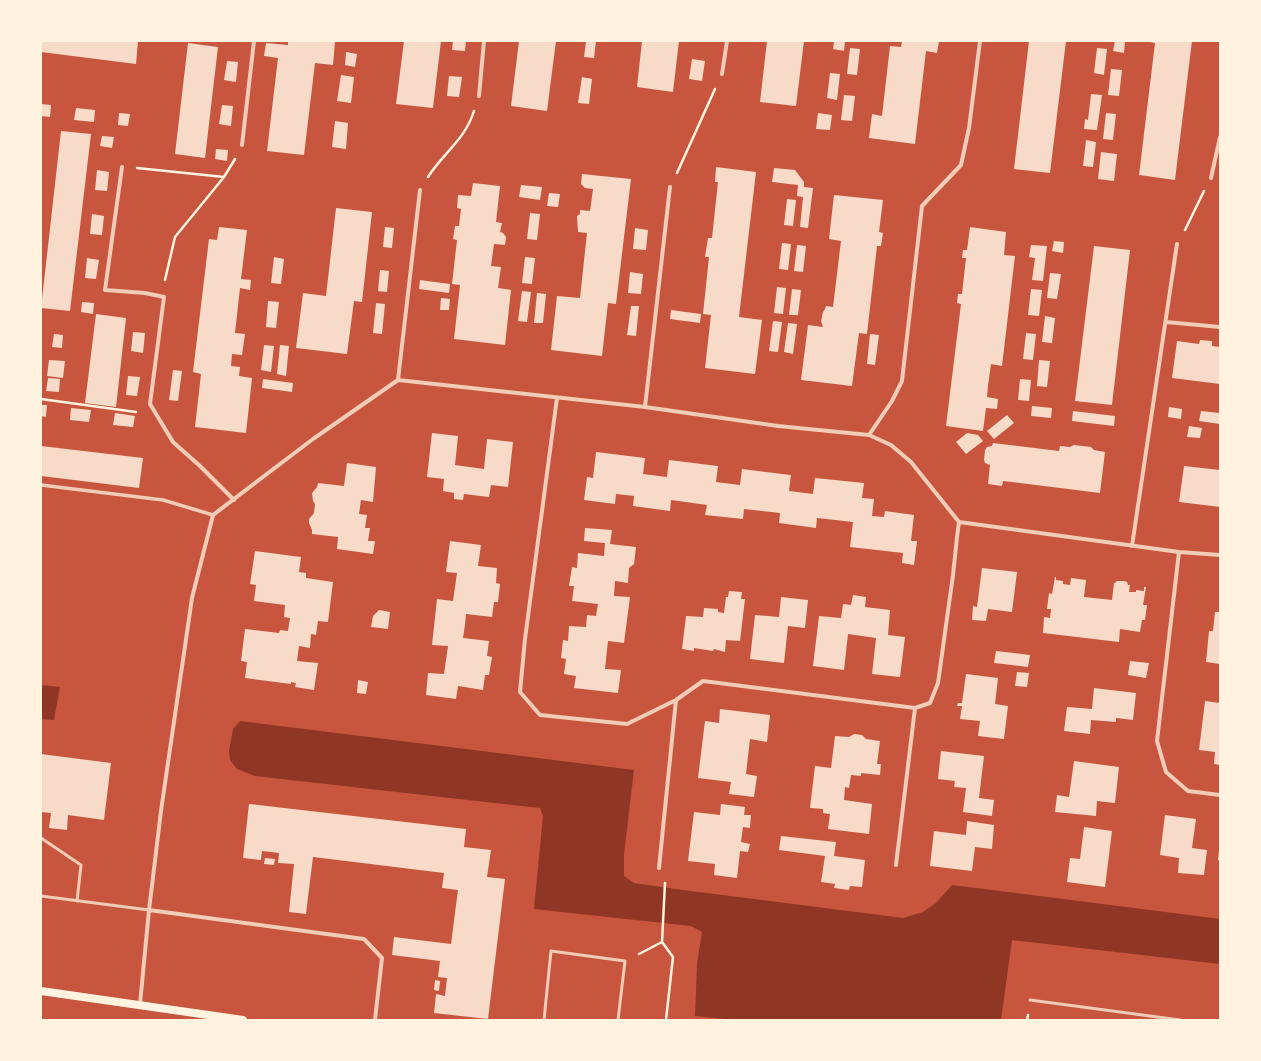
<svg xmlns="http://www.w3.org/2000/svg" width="1261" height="1061" font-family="'Work Sans',sans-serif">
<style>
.water{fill:#8f3625}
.building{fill:#f7dbc8}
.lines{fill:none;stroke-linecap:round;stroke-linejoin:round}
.path{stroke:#fff3e0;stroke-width:2.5}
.service{stroke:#f1ccb7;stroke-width:3}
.pedestrian{stroke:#f1ccb7;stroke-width:3.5}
.minor{stroke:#f1ccb7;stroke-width:4}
.secondary{stroke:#fff3e0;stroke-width:8}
</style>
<rect width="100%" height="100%" fill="#c8553d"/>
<path class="water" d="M41 685 60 687 54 720 41 719Z
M240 721 634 770 624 854V876L634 883 675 889 903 918 923 912 936 903 952 885 1220 919V964L1012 940 1001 1020H734L695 1016 697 964 702 932 691 926 534 909 543 816 540 808 255 776 237 769 230 760 229 751 233 729Z"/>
<path class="building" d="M41 41H138L136 64 41 52Z
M288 41H335L333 65 315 63 304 155 267 151 278 58 264 56 266 43 288 45Z
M404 41H441L433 108 396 104Z
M453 41H466L465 51 452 50Z
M519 41H556L547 111 511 106Z
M586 41H596L594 58 584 57Z
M642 41H679L673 92 637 87Z
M767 41H804L796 106 760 102Z
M834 41H845L844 51 833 49Z
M902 41H939L937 53 926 51 915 144 869 138 872 114 882 116 890 46 901 47Z
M1029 41H1066L1050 173 1014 169Z
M1115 41H1125L1124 53 1113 51Z
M1145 41H1192L1175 180 1139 175 1155 43Z
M188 43 218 47 205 158 175 154Z
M850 48 860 49 857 75 847 74Z
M1097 48 1107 49 1104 75 1094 73Z
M346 52 357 54 355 67 345 65Z
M692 59 705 61 702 81 689 79Z
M227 61 238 62 236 82 224 80Z
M1111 69 1122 70 1119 96 1108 95Z
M830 73 840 74 837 100 827 98Z
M341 75 354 77 351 103 337 101Z
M449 76 462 77 459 97 447 96Z
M582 77 592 79 589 104 578 103Z
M1091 94 1102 95 1097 130 1084 129 1085 119 1088 120Z
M844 95 855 96 852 121 841 120Z
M41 104 51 105 50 117 41 116Z
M222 105 233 106 231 126 219 124Z
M76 108 95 110 94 122 74 120Z
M119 113 130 114 128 126 118 125Z
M818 113 832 115 830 130 816 129Z
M1106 113 1116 114 1113 140 1103 139Z
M335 121 348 123 346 149 332 147Z
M61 131 91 134 70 311 41 308Z
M102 136 114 137 112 148 100 146Z
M1086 140 1096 142 1093 167 1083 166Z
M216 149 228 150 227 161 215 159Z
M1101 152 1117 154 1114 181 1098 179Z
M716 167 756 172 739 317 762 320 755 374 705 368 711 315 703 314 709 257H705L708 238H712L718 182H715Z
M774 168 795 170 804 182V187L813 188 808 228 800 227 803 197 797 196 798 185 772 182Z
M97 170 109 172 107 191 95 190Z
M582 174 631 179 616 304 608 303 602 356 551 350 557 296 580 298 587 233 578 232 577 216 580 214V210L590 211 593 189 585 188 581 184Z
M473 183 500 186 496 222 502 223 500 232 503 233 506 237 505 245 494 244 491 266 501 267 498 288 511 290 505 345 454 339 460 285 452 284 457 240 453 239 455 226H459L461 209 457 208 458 195 471 196Z
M521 185 542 187 540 200 519 197Z
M549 193 560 194 558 207 547 206Z
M834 195 883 200 879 232 883 233 881 246H877L867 334 859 333 852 386 801 380 808 325 823 327 821 321 823 312 825 309 826 306 833 307 841 241 829 239Z
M787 199 796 200 793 226 784 225Z
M336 208 372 212 362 302 354 301 347 354 296 348 303 293 326 296Z
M530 213 540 214 537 240 527 239Z
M92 214 104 216 102 235 90 234Z
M219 227 247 230 241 279 251 280 250 290 240 288 235 333 245 334 242 355 232 354 231 366 240 367 239 376 252 378 246 433 195 427 201 374 193 372 209 239 217 240Z
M385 227 394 228 392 248 383 247Z
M970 227 1006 232 1004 255 1015 256 1002 366 991 364 988 386 987 397 998 399 997 409 986 408 983 431 946 426 961 304 957 303 958 294H962L966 258H962L963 250H967Z
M635 228 648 230 646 250 633 249Z
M1054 241 1064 242 1063 253 1052 251Z
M782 243 791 244 788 270 779 269Z
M797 245 806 246 803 272 794 271Z
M1031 245 1047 246 1043 281 1032 280 1035 258 1029 257Z
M1094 246 1130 250 1112 405 1075 401Z
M274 257 284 259 281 284 271 283Z
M525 257 535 258 532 284 522 283Z
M87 258 99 260 96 279 85 278Z
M380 270 389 271 387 292 378 291Z
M630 272 643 274 641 294 628 293Z
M1050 273 1061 274 1057 299 1047 298Z
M420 280 450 284 449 293 419 289Z
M777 287 786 288 783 314 774 313Z
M792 289 801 290 798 315H789Z
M1031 289 1042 290 1039 316 1028 315Z
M522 291 531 292 527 322 518 321Z
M537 293 546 294 543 323H534Z
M441 298 450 299 449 310H440Z
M268 301 279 302 276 328 266 327Z
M82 302 94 303 93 314 81 312Z
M376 303 385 304 382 334 373 333Z
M631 306H639L636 336 627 335Z
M671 310 701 314 700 323 670 319Z
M96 314 126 318 116 407 85 403Z
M1045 316 1055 318 1052 343 1042 342Z
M773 321 782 322 778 352 769 351Z
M788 323 797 324 793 354 784 352Z
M133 332 145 333 143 353 131 351Z
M1026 333 1036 334 1033 360 1023 359Z
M54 334 63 335 62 348 52 347Z
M870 334 879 335 875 365 867 364Z
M1200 340 1212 341V346L1220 347V384L1172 378 1177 341 1199 344Z
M264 345 274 346 271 372 261 370Z
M280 345 289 346 286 376 277 374Z
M49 360 65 361 63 378 47 376Z
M1039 360 1050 361 1047 387 1037 386Z
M173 370 182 371 178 401 169 400Z
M128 376 140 377 137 396 126 395Z
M48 378 60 379 59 392 46 391Z
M263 379 293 383 292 392 262 388Z
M1020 379 1031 380 1029 401 1018 400Z
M41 405H47L46 417 41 416Z
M1032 406 1052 408 1051 418 1031 416Z
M1169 407 1182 409 1181 419 1168 417Z
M71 408 91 410 89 422 70 420Z
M1073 411 1115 416 1114 426 1072 421Z
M1201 411 1220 413V424L1199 421Z
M115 413 135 416 133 427 113 425Z
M1007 415 1014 423 994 439 987 431Z
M1189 426 1202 428 1200 438 1187 437Z
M432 433 458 436 455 465 484 469 487 439 513 442 508 487 491 485 489 497 464 494 463 500 454 499V493L443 491 444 479 427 477Z
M967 433 978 435 983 441 966 454 956 442Z
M993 443 1059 451 1060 446 1070 447 1074 445 1091 447 1094 450 1105 452 1100 493 1003 481 1002 486 988 484 990 465 985 463 984 460 985 450 987 447 992 446Z
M41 446 143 458 139 488 41 476Z
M596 452 645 458 643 474 667 477 669 460 718 466 716 482 740 485 742 469 791 475 789 491 813 494 815 478 864 483 862 498 874 499 872 516 884 517 885 511 914 515 911 541H917L914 565 902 563 903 553 850 547 853 522 817 518 816 528 779 523 780 513 744 509 743 519 705 515 707 505 671 500 670 511 633 506 634 496 616 494 615 504 584 500 587 477 593 478Z
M347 463 376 467 373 502 361 500 359 514 367 515 365 528H370L368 541H375L373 554 337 549 338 537 312 534V530L309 523V519L314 513 315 504 313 501 312 493 317 487 318 483 344 486Z
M1184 466 1220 470V507L1179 502Z
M585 528 612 530 610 544 636 547 634 564 629 568 628 583 615 581 614 596 630 597 624 643 608 641 605 669 621 670 618 693 574 688 576 676 564 674 566 659 561 658 563 640 568 641 569 626 586 627 587 615 596 616 598 604 572 601 574 586H569L572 567 577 568 578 553 604 556 605 543 584 541Z
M450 541 481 545 478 566 497 568 496 583 500 584 498 602H494L492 617 466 614 465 625 463 638 489 641 487 656 492 657 489 675H485L483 690 458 686 456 699 426 695 428 673 444 674 448 646 432 645 437 599 453 601 457 573 446 572Z
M255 551 301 557 299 572 306 573V578L333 582 328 622 318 621 316 635 311 634 310 648 299 646 297 661 318 663 314 690 295 687 296 683 291 682V684L245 678 247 662 241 661 245 629 279 633 280 630 288 631 290 618 284 617 285 605 254 601 256 585 250 584Z
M982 568 1017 572 1012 612 988 609 986 621 972 620 973 606 977 607Z
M1055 577H1056V580L1063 581V584L1070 585 1071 578 1086 580 1084 597 1112 600 1114 583H1115L1117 581H1124L1127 582 1128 585H1130L1129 592H1136V590L1144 591V587H1146L1143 605H1147L1145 620H1142L1140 632 1120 629 1119 642 1043 633 1044 617 1050 618 1051 609H1047L1049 593 1052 594Z
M729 591 742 592 741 599H745L740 641 726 640 725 652 714 649 713 651 694 648V651L682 649 686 616 703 617 704 608 718 609V612L724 613 726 597H728Z
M853 595 866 597 865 607 890 610 888 635 905 637 900 677 872 674 876 638 848 634 844 670 813 666 819 616 841 618 843 604 851 605Z
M781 597 808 600 805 628 788 626 784 663 750 659 755 615 779 617Z
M379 610 390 612 388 629 371 627 373 616Z
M1215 612H1220V664L1206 662 1209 631H1213Z
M996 651 1030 655 1028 667 994 663Z
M1130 661 1149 663 1146 678 1128 675Z
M1017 672 1029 673 1027 687 1015 686Z
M966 674 998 678 995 704 1008 706 1004 739 978 736 980 721 960 719 962 706H957L958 703H962Z
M358 680 368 682 366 694 357 693Z
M1094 688 1136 693 1133 720 1116 718V722L1091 720 1090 734 1064 731 1067 707 1092 709Z
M1205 701 1220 703V765L1214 764 1215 752 1199 750Z
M720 709 770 715 767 742 750 739 746 774 757 776 754 797 729 794 731 782 698 778 705 721 719 723Z
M854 734 862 735 866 739 880 741 877 764H881L880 775 861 773V776L851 775 849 788 845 787 844 800 872 804 869 834 828 829 830 814 823 813V809L810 808 815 766 831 768 835 736 849 737Z
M941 751 984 756 979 798 994 800 992 816 963 812 966 788 954 787 955 781 938 779Z
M41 754 111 763 104 820 68 815 67 830 49 828 51 813 41 812Z
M1074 761 1119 767 1115 803 1097 801 1096 816 1055 812 1057 795 1069 797Z
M249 804 466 829 464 847 491 850 487 877 505 879 488 1019 434 1013 436 994 445 996 447 978 438 977 440 961 392 955 394 937 451 944 458 890 442 888 444 873 313 857 306 914 289 912 294 864 278 863 279 853 262 851 261 860 243 858Z
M721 804 745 807 744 815H751L750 828 743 827 741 842 750 844 748 852 740 851 737 878 714 875 715 864 688 861 694 812 720 815Z
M1165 815 1196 819 1192 848 1207 850 1204 875 1178 873 1179 858 1160 855Z
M967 821 994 825 992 849 975 847 972 871 930 866 934 831 966 835Z
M1084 827 1112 831 1105 887 1067 882 1070 858 1080 859Z
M781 836 836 842 834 856 865 860 862 887 850 886 849 890 834 888 835 884 821 882 825 856 779 850Z
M1219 850H1220V861L1218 860Z
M265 858 275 859 274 865 264 864Z
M435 980 440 981 439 991 434 990Z"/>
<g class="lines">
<path class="path" d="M137 168 224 177
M677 173 715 89
M428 177C443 153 465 140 474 111
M1185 230 1204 191
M165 280 175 237 224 177 235 159
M41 399 136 412
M665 883 662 942 673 957 666 1020
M639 954 662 942
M1027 1020 1028 1015"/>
<path class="service" d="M41 838 81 865 77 901
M41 896 149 910
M1030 1000 1180 1020
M544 1020 551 951 625 961 618 1020"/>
<path class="pedestrian" d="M41 485 163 500 213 515"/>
<path class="minor" d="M722 74 727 41
M479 96 484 41
M242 145 254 41
M122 167 105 290 145 293 164 297 150 404 173 442 200 466 234 500
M1211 178 1220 137
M1166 322 1220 327
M398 380 420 190
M557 398 525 639 520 692 540 715 627 724 676 700 703 681 915 708 930 703 938 683 953 575 957 537 959 522
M645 407 670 187
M869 435 891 445 911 462 959 522 1179 552 1220 555
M1132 546 1177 244
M1179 552 1157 741 1166 772 1188 791 1220 795
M896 865 915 708
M659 868 676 700
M149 910 364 939 382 958 375 1020
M140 1004 149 910 161 811 192 598 213 515 313 439 398 380 645 407 778 426 869 435 892 401 902 381 922 206 961 165 969 128 980 41"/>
<path class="secondary" d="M41 991 243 1020"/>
</g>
<rect width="1261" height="1061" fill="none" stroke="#fff3e0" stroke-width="84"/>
</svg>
